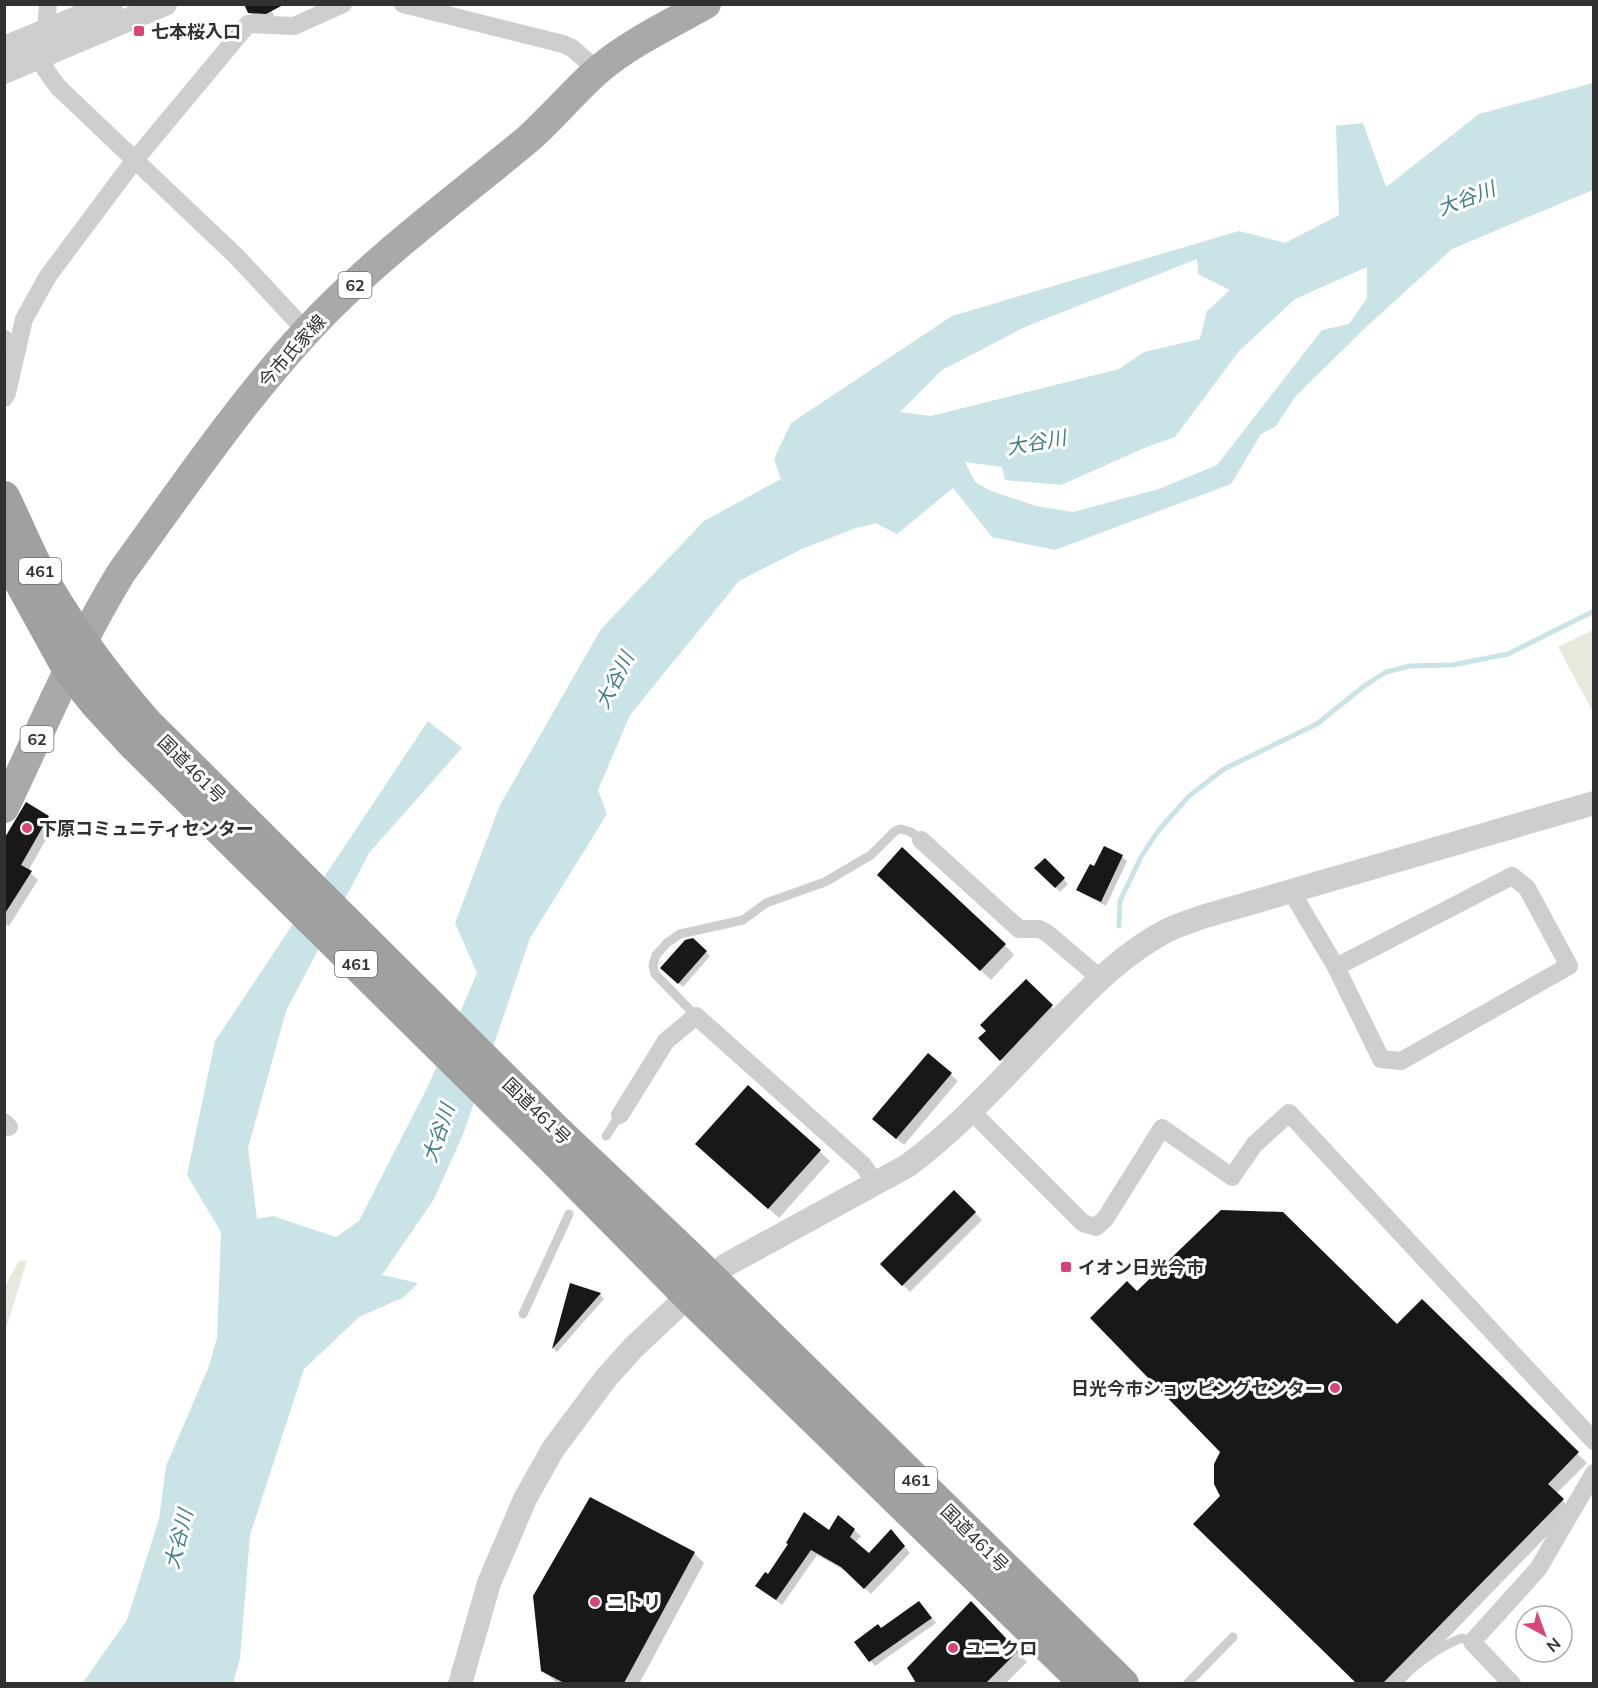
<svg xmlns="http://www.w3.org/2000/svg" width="1598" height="1688" font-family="Mulish,'Noto Sans JP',sans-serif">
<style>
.green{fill:#e7e9dd}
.water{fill:#c9e3e6;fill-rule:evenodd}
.shadow{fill:#0003}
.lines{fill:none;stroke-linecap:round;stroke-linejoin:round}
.stream{stroke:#c9e3e6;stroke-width:5}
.building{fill:#181818}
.service{stroke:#cecece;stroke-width:9}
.minor{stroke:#cecece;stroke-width:18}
.tertiary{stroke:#cecece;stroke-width:24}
.primary{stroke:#a9a9a9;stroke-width:30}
.trunk{stroke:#a0a0a0;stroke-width:32}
.poi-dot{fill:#d74477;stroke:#fff;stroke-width:2}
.labels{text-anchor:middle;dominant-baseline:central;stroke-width:6;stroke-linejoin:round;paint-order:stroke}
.shield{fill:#fff;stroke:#6f6f6f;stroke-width:1.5}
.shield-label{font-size:16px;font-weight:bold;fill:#313131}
.poi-label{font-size:18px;font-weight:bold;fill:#313131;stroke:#fff;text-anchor:start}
.street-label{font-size:18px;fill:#313131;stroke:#fff}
.water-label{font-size:20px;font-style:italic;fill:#427e87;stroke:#fff}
</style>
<rect width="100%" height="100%" fill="#fff"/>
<path class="green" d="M1593 630V712L1558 647Z
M27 1260 5 1333V1286L19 1261Z"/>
<path class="water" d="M1593 83V190L1452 249 1365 328 1295 397 1276 426 1261 434 1231 484 1055 550 992 537 953 488 897 534 876 523 853 529 802 549 739 581 630 715 598 790 607 814 530 938 464 1132 434 1199 382 1275 418 1283 404 1297 359 1317 304 1369 250 1535 240 1659 233 1683 82 1684 127 1620 159 1519 166 1466 209 1366 217 1338 221 1232 187 1175 215 1041 428 721 462 748 369 853 286 1011 248 1148 257 1219 273 1216 336 1237 359 1221 429 1084 477 973 455 923 500 805 601 629 704 521 781 479 774 459 791 423 952 316 1239 231 1285 243 1339 215 1336 126 1363 123 1386 187 1479 114ZM1197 259 1198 274 1230 290 1207 311 1200 339 1144 352 1119 369 931 416 900 412 942 370 1027 326ZM1367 267V298L1349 324 1322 330 1217 465 1159 489 1073 512 1036 506 991 491 975 482 965 462 1002 467 1005 480 1061 485 1149 446 1175 437 1239 351 1295 299Z"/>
<path class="shadow" d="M269 4 274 16 271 17H254L249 12Z
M4 330 9 331 16 339 4 376Z
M48 817 55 824 28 871 38 880 9 926 4 924V841Z
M1105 848 1122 857 1127 861 1106 906 1083 894 1078 890 1095 868Z
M1045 860 1068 884 1060 892 1037 868Z
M889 884 1005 945 1014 955 991 980Z
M706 952 710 956 683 987 663 968Z
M1026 981 1059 1014 1009 1067 980 1038Z
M928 1055 958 1081 904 1145 881 1126Z
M748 1087 830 1161 779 1218 706 1153Z
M954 1192 982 1220 910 1292 882 1264Z
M571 1285 600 1294 604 1299 557 1352 553 1348Z
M1137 1293 1397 1326 1422 1301 1587 1463 1556 1494 1572 1510 1403 1684H1358L1195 1524 1222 1497 1221 1451Z
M854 1530 861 1536 855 1543 869 1555 897 1538 910 1553 871 1594 849 1573 817 1555 782 1605 757 1586 829 1532Z
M694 1553 704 1563 639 1684H558L543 1671Z
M919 1602 936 1623 875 1666 856 1642 882 1630Z
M981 1613 1027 1662 1005 1684H918L909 1668Z"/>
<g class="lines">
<path class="stream" d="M1119 926 1120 901 1141 857 1158 831 1189 796 1224 769 1317 724 1364 686 1386 672 1410 666 1452 665 1508 654 1594 611"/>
</g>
<path class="building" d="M244 4H285L266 14 248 13Z
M26 802 49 816 21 865 32 871 4 915V839Z
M1104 846 1123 855 1101 902 1076 890 1090 864 1094 866Z
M902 847 1006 944 980 971 877 875Z
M1045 858 1065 878 1055 888 1034 868Z
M693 938 707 951 678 984 660 968 685 940Z
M1026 979 1053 1005 1000 1061 978 1038 986 1031 980 1025Z
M928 1053 952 1073 896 1139 872 1119Z
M748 1085 821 1150 768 1209 695 1144Z
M954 1190 976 1212 902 1286 880 1264Z
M1221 1210 1283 1212 1397 1324 1422 1299 1579 1452 1548 1484 1564 1499 1383 1683H1356L1193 1524 1220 1496 1214 1484V1464L1220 1452 1090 1318 1127 1281 1137 1291Z
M570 1283 601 1293 552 1349Z
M590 1497 695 1552 624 1683H564L541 1671 533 1596Z
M804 1512 829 1530 838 1515 855 1529 850 1537 869 1553 891 1529 905 1546 864 1589 841 1567 811 1550 776 1600 755 1586 765 1572 768 1574 788 1544 786 1543Z
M919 1601 932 1618 869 1662 854 1642 878 1624 881 1628Z
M971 1601 1018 1651 986 1683H916L907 1668Z"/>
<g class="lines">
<path class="service" d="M696 1016 655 974 653 966 656 955 667 943 680 934 743 920 766 903 825 882 871 855 895 831 901 829 911 832 921 840
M606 1136 620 1115
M523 1314 569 1214
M1187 1684 1233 1637
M1393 1684C1415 1666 1435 1648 1462 1638L1472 1642"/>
<path class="minor" d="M48 4 44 56 45 69 58 87 237 257 306 331
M403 4 563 44 572 48 598 71
M4 398 7 393 24 319 48 276 134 161 248 24 294 26 343 4
M921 840 1019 929H1039L1047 933 1100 978
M1291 891 1336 967 1381 1059 1401 1061 1569 966 1527 888 1512 876 1336 967
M971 1111 1083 1223 1096 1227 1105 1219 1162 1128 1232 1177 1254 1145 1289 1113 1594 1441
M620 1115 666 1041 696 1016 863 1165 876 1184
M4 1122 9 1127
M1512 1684 1472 1642 1538 1569 1594 1473"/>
<path class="tertiary" d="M4 48 111 4
M4 72 165 4
M460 1684 489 1583 525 1499 553 1449 606 1378 633 1348 688 1296 726 1265 907 1166C964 1124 1010 1070 1059 1020 1092 986 1125 952 1168 930 1178 925 1191 921 1202 917L1594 803"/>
<path class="primary" d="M4 808C42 729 75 648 121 573 180 492 237 407 305 333 371 261 452 202 527 140 552 118 573 92 598 70 630 43 670 24 706 4"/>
<path class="trunk" d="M4 497C19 527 31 559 48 588 77 637 110 681 148 724L555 1129 689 1256 1123 1684
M4 553 68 669 96 704 131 742 550 1156 688 1296 1086 1684"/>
</g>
<g class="poi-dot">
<rect x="133" y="25" width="12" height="12" rx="3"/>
<circle cx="27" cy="828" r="6"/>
<rect x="1060" y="1261" width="12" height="12" rx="3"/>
<circle cx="1335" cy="1388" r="6"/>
<circle cx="595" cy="1602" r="6"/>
<circle cx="953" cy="1648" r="6"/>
</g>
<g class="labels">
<g class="shield">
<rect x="338.5" y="272" width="33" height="26" rx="4.5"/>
<rect x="19" y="558" width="42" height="26" rx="4.5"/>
<rect x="20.5" y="726" width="33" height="26" rx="4.5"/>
<rect x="335" y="951" width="42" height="26" rx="4.5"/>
<rect x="895" y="1467" width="42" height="26" rx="4.5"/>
</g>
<g class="shield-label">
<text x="355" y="285">62</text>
<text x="40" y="571">461</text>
<text x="37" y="739">62</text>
<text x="356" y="964">461</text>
<text x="916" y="1480">461</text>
</g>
<g class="poi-label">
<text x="151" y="31">七本桜入口</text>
<text x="39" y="828">下原コミュニティセンター</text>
<text x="1078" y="1267">イオン日光今市</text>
<text x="1323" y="1388" text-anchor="end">日光今市ショッピングセンター</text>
<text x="607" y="1602">ニトリ</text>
<text x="965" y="1648">ユニクロ</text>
</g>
<g class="street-label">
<text transform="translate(292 351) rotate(-48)">今市氏家線</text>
<text transform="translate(192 769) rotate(45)">国道461号</text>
<text transform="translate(537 1111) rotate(44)">国道461号</text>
<text transform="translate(975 1538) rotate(45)">国道461号</text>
</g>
<g class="water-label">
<text transform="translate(1466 198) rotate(-21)">大谷川</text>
<text transform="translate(1036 442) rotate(-10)">大谷川</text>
<text transform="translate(614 680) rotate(-63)">大谷川</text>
<text transform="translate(438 1133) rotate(-71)">大谷川</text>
<text transform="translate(178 1539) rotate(-76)">大谷川</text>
</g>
</g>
<rect width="1598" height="1688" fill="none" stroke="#313131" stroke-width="12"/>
<g transform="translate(1544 1634) rotate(139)"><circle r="28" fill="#ffffff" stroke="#adadad" stroke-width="1.5"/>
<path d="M0-4.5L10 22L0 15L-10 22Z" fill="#d74477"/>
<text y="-9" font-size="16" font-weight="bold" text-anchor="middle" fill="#313131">N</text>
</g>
</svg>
